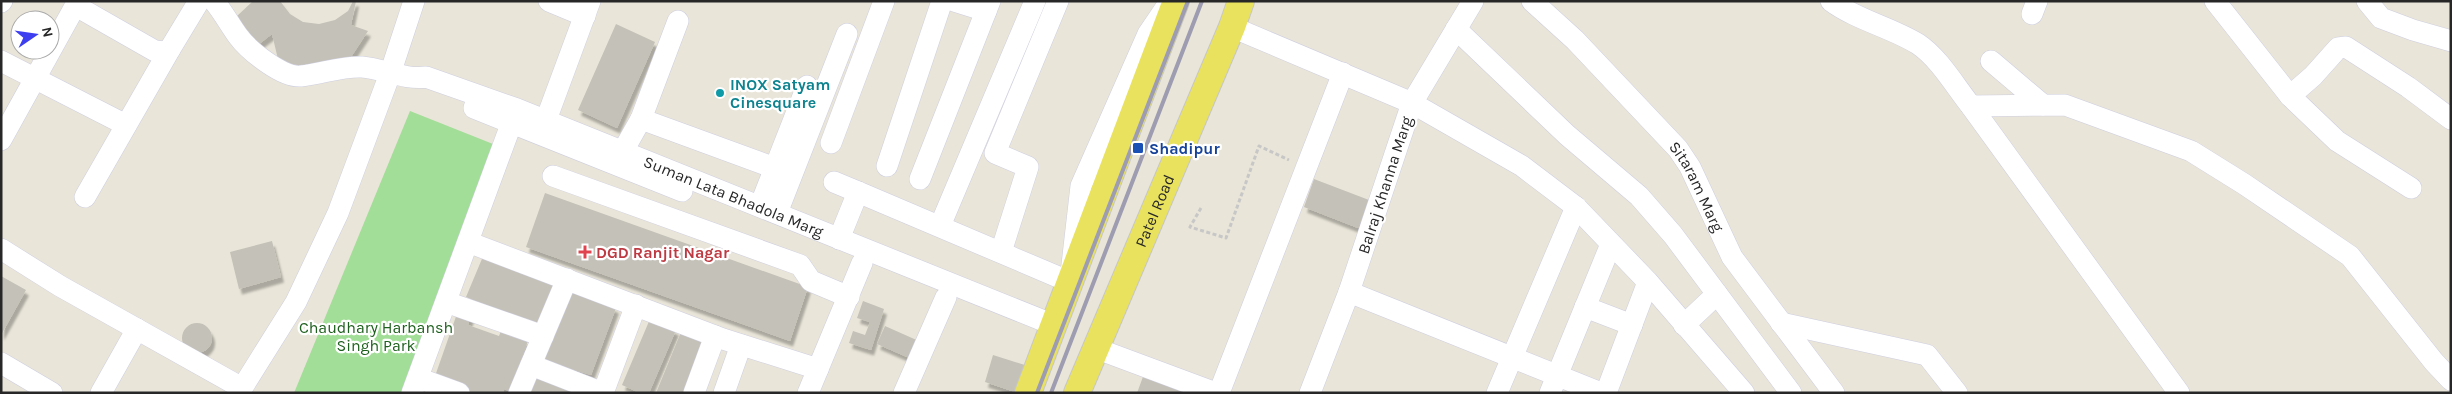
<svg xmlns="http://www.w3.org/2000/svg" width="2452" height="394" font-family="Karla,sans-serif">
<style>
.green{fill:#a2de97}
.building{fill:#c4c1b8;filter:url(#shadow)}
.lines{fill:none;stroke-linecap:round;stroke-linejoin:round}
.minor-casing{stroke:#cecee0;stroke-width:22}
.major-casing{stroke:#c7c7c7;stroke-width:28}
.path{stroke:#c7c7c7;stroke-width:3;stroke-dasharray:4 2.5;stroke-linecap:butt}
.minor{stroke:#fff;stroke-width:21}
.major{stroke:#e9e25e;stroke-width:26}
.rail{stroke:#9d9cb1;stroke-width:4}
.culture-dot{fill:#0f9aa8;stroke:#fff;stroke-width:2}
.transit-dot{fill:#1a4fb4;stroke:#fff;stroke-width:2}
.health-dot{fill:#e0444e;stroke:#fff;stroke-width:2}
.labels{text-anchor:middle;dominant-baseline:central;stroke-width:4.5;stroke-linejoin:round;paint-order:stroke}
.culture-label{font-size:16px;font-weight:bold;fill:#0d838f;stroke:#fff;text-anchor:start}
.transit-label{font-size:16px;font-weight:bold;fill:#164399;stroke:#fff;text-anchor:start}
.street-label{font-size:16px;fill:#272727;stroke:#fff}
.health-label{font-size:16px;font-weight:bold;fill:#be3a42;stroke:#fff;text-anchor:start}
.park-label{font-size:16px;fill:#1d5f1c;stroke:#fff}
</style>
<defs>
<filter id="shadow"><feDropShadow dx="3" dy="5.5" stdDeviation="1" flood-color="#0004"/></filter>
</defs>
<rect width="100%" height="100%" fill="#e9e5d9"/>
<path class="green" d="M410 111 498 146 412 393H294Z"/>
<path class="building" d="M253 1H280L290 14 303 22 319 24 335 20 348 11 353 1H356L351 25 368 31 349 60 304 70 278 59 272 34 259 44 236 17Z
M616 24 655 42 617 128 578 110Z
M1314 179 1369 200 1358 228 1304 207Z
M545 193 808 287 790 341 526 247Z
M272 241 281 277 239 289 230 252Z
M484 254 557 284 539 328 466 297Z
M1 276 26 290 1 335Z
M571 286 616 308 591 375 542 360Z
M863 301 884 309 871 350 849 343 853 331 865 335 870 322 857 318Z
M459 308 472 313 468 325 499 336 501 331 528 341 509 391 504 389 503 393H472L434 379Z
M650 319 676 330 649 393H640L622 385Z
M182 338a15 15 0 1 1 30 0a15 15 0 1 1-30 0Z
M885 326 921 342 914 360 877 344Z
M681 332 706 342 686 393H656Z
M993 355 1028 366 1018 393 985 382Z
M1144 374 1188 393H1137Z
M537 376 574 393H530Z"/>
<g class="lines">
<g class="minor-casing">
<g id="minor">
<path id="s1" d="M214 1C223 12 230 25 238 36 249 51 283 78 301 76 322 74 341 66 362 67 384 69 405 80 426 77L517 109 1054 325"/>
<path d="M549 1 585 16"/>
<path d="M954 1 986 11"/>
<path d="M1473 1 1412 103 1522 166 1576 207 1648 282 1744 393"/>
<path id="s2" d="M1532 1 1575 40 1678 149 1690 167 1732 257 1834 393"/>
<path d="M1831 1C1857 20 1890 27 1918 44 1939 58 1955 86 1971 106L2179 393"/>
<path d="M2215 1 2290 96 2337 141 2411 188"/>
<path d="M2367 1 2381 18 2413 30 2451 41"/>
<path d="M1 2 2 1"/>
<path d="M76 6 155 51 164 52 170 49 199 1"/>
<path d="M2032 14 2037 1"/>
<path d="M678 21 641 119 775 168"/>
<path d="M1232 27 1412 103 1349 292 1310 393"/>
<path d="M1456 29 1567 135 1639 196 1673 235 1791 393"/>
<path d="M1 61 126 125"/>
<path d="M1991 61 2043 105"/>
<path d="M2290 96 2313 76 2338 48 2346 47 2408 87 2451 119"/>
<path d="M1971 106 2065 105 2191 151 2244 184 2350 256 2434 362 2451 380"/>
<path d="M474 108 682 191"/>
<path d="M546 120 590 1"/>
<path d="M1 140 78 1"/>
<path d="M831 143 884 1"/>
<path d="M623 151 641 119"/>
<path d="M887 166 942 1"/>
<path d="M553 176 800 265 811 281 849 297"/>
<path d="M920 179 990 1"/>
<path d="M834 182 858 192"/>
<path d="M85 197 170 49"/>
<path d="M760 206 807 86"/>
<path d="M777 213 847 34"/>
<path d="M940 226 1035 1"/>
<path d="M839 239 858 192 1070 282 1081 186 1148 34 1167 6"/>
<path d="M468 242 723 339 818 369"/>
<path d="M1 249 60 286 242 388"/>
<path d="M1001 252 1028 167 995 153 1058 1"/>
<path d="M1349 292 1601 393"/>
<path d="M446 302 543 336"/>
<path d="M1585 307 1632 325"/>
<path d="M1781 323 1927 355 1957 393"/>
<path d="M1684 325 1717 294"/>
<path d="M1095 348 1216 393"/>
<path d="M1 363 52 393"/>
<path d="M531 365 603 393"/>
<path d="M418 378 459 393"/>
<path d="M101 393 137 329"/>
<path d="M239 393 296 302 338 213 391 71 414 1"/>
<path d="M412 393 516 111"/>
<path d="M519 393 567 279"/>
<path d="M603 393 636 305"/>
<path d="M694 393 715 336"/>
<path d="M724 393 741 345"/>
<path d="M808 393 862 263"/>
<path d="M904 393 946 297"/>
<path d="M1219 393 1343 73"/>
<path d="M1497 393 1576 207"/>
<path d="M1550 393 1611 244"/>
<path d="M1606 393 1648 282"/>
</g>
</g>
<g class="major-casing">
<g id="major">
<path d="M1028 393 1176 1"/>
<path id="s3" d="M1077 393 1232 27 1241 1"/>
</g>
</g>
<path class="path" d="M1201 208 1190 227 1226 238 1259 146 1289 160"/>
<use href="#minor" class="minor"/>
<use href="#major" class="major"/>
<path class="rail" d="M1037 393 1188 1
M1051 393 1202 1"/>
</g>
<circle class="culture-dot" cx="720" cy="93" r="5"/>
<rect class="transit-dot" x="1132" y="142" width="12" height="12" rx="2.5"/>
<path class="health-dot" d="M582.5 244.5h5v5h5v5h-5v5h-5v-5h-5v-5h5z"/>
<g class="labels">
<g class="culture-label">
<text x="730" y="84">INOX Satyam<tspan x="730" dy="18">Cinesquare</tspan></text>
</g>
<g class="transit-label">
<text x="1149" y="148">Shadipur</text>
</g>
<g class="street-label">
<text transform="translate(1385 185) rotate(-72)">Balraj Khanna Marg</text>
<text stroke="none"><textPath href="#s2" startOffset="250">Sitaram Marg</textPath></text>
<text stroke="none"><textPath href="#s1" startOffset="576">Suman Lata Bhadola Marg</textPath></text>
<text stroke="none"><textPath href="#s3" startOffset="198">Patel Road</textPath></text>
</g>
<g class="health-label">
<text x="596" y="252">DGD Ranjit Nagar</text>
</g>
<g class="park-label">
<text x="376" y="327">Chaudhary Harbansh<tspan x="376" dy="18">Singh Park</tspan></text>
</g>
</g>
<rect width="2452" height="394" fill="none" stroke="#272727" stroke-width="5"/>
<g transform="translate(35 35) rotate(77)"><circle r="24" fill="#ffffff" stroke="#a9a9a9"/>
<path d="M0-4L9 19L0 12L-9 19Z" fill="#3e3ef1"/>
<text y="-8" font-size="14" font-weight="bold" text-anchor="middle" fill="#272727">N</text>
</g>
</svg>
